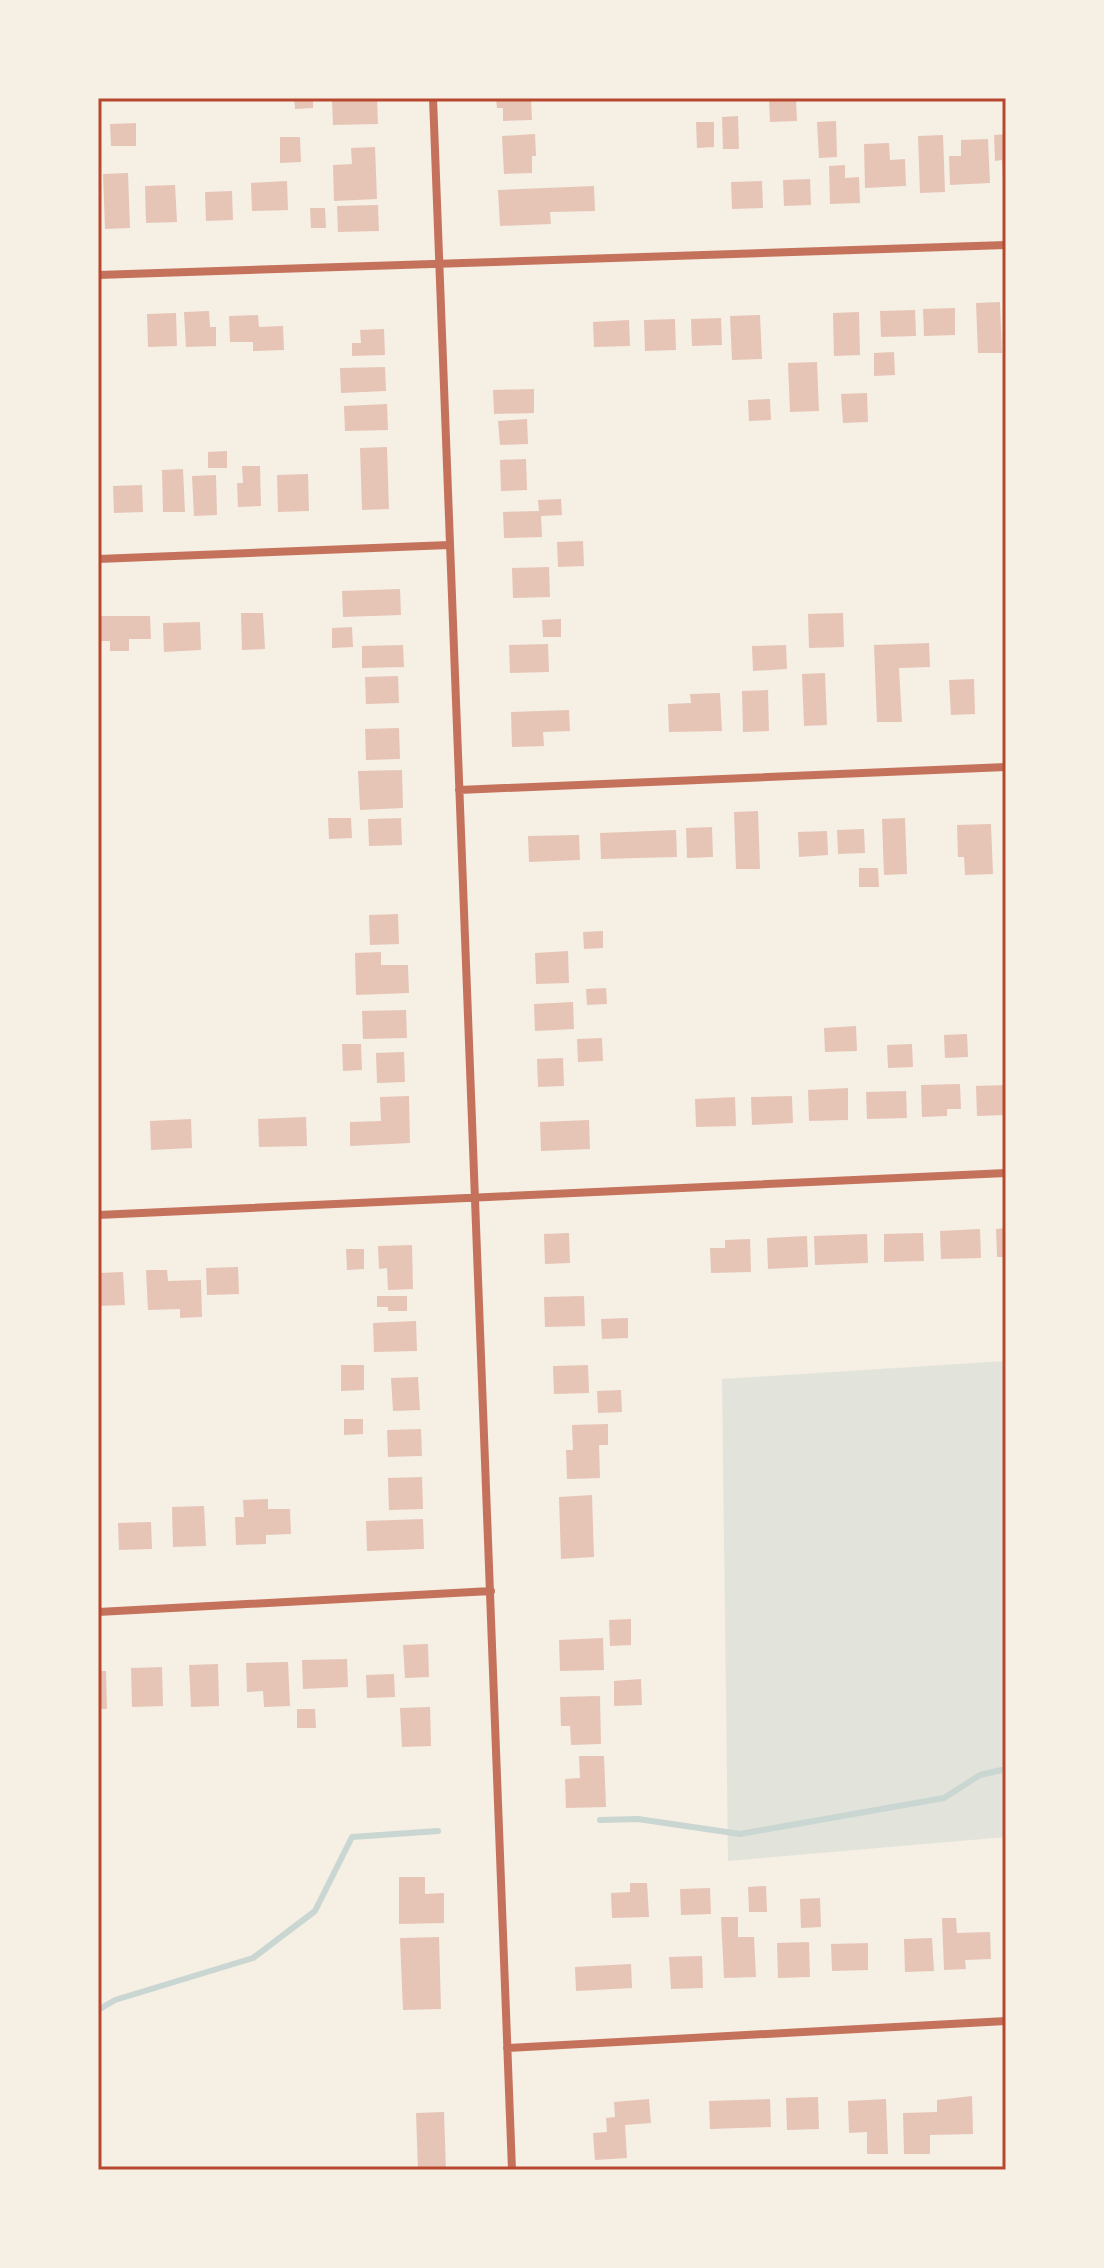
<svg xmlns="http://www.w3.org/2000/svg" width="1104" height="2268" font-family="Karla,sans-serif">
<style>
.green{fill:#e2e4dc}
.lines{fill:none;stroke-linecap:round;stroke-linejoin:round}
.stream{stroke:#c9d6d2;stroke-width:6}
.building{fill:#e6c5b7}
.minor{stroke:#c5725c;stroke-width:8}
.neatline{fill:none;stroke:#b5482f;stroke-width:3}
</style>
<rect width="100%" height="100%" fill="#f6efe4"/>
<path class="green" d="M1006 1361V1837L728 1861 722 1379Z"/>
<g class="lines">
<path class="stream" d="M600 1820 638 1819 740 1834 944 1798 980 1775 1006 1769
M98 2010 115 2000 253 1958 315 1911 352 1837 438 1831"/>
</g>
<path class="building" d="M294 98H313V108L295 109Z
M377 98 378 124 333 125 332 100Z
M496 98H531L532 120 503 121V108H497Z
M769 98H796L797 121 770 122Z
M738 116 739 149H723L722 117Z
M836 121 837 157 819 158 817 122Z
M696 122H714V147L697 148Z
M136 123V146H111L110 124Z
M535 134 536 156H532V173L504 174 502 136Z
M1006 134V181H1003L1002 160 995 161 994 135Z
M943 135 945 192 920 193 918 136Z
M280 137H300L301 162 280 163Z
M988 139 990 183 950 185 949 156H961V140Z
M889 143 890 160 905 159 906 186 865 188 864 144Z
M375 147 377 199 334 201 333 165 352 164 351 148Z
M845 165V178L859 177 860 203 830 204 829 166Z
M128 173 130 228 105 229 103 174Z
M810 179 811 205 784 206 783 180Z
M287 181 288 210 252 211 251 183Z
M762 181 763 208 732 209 731 182Z
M175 185 177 222 146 223 145 186Z
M594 186 595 211 550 212 551 224 500 226 498 190Z
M232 191 233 220 206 221 205 192Z
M378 205 379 231 338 232 337 206Z
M310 208H325L326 228H311Z
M1000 302 1002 353H978L976 303Z
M955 308V335L924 336 923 309Z
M915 310 916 336 881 337 880 311Z
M209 311 210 327H216V346L186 347 184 312Z
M859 312 860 355 834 356 833 313Z
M176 313 177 346 148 347 147 314Z
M258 315 259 327 283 326 284 350 253 351V342H230L229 316Z
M760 315 762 359 732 360 730 316Z
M721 318 722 345 692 346 691 319Z
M675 319 676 350 645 351 644 320Z
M629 320 630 346 594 347 593 322Z
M384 329 385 355 352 356V343H361L360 330Z
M894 352 895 375 874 376V353Z
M817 362 819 411 790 412 788 363Z
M385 367 386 391 341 393 340 368Z
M534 389V413L494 414 493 390Z
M867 393 868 422 843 423 841 394Z
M770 399 771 420 749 421 748 400Z
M387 404 388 430 345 431 344 406Z
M527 419 528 444 500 445 498 421Z
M387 447 389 509 362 510 360 448Z
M227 451V468H208V452Z
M526 459 527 490 501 491 500 460Z
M242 466H260L261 506 238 507 237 483H243Z
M183 469 185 512H163L162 470Z
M308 474 309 511 278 512 277 475Z
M216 475 217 515 194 516 192 476Z
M142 485 143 512 114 513 113 486Z
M561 499 562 515 541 516 542 537 504 538 503 512 539 511 538 500Z
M583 541 584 566 558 567 557 542Z
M549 567 550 597 513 598 512 568Z
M400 589 401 615 343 617 342 591Z
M241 613H263L265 649 242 650Z
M843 613 844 647 809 648 808 614Z
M98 616H150L151 639H129V651H110V641H98Z
M561 619V637H543L542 620Z
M200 622 201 650 164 652 163 623Z
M352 627 353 647 332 648V628Z
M929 643 930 667 899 668 902 722H877L874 645Z
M548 644 549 672 510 673 509 645Z
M403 645 404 667 362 668V646Z
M786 645 787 669 753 671 752 646Z
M825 673 827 725 804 726 802 674Z
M398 676 399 703 366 704 365 677Z
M974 679 975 714 951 715 949 680Z
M768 690 769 731 743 732 742 691Z
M720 693 722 731 669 732 668 704 691 703 690 694Z
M569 710 570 731 543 732 544 746 512 747 511 712Z
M399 728 400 759 366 760 365 729Z
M402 770 403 808 360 810 358 771Z
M758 811 760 869H736L734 812Z
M328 818H351L352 838 329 839Z
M401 818 402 845 369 846 368 819Z
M905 818 907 874 884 875 882 819Z
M991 824 993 874 965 875 964 857H958L957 825Z
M712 827 713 857 687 858 686 828Z
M864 829 865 853 838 854 837 830Z
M676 830 677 857 601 859 600 833Z
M827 831 828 855 799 857 798 832Z
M579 835 580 860 529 862 528 836Z
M859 868H878L879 887H859Z
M398 914 399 944 370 945 369 915Z
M603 931V948L584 949 583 932Z
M568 951 569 983 536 984 535 953Z
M381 952V965H408L409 993 356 995 355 953Z
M606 988 607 1004 587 1005 586 989Z
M573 1002 574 1029 535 1031 534 1004Z
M406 1010 407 1038 363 1039 362 1011Z
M856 1026 857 1051 825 1052 824 1028Z
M967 1034 968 1057 945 1058 944 1035Z
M602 1038 603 1061 578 1062 577 1039Z
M342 1044H361L362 1070 343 1071Z
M912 1044 913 1067 888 1068 887 1045Z
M404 1052 405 1082 377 1083 376 1053Z
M563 1058 564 1086 538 1087 537 1059Z
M960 1084 961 1109H947V1116L922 1117 921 1085Z
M1006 1085V1115L977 1116 976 1086Z
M848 1088V1120L809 1121 808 1090Z
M906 1091 907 1118 867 1119 866 1092Z
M409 1096 410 1143 350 1146V1122L381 1121 380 1097Z
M792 1096 793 1123 752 1125 751 1097Z
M735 1097 736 1126 696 1127 695 1099Z
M306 1117 307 1146 259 1147 258 1119Z
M191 1119 192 1148 151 1150 150 1121Z
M589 1120 590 1149 541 1151 540 1122Z
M1006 1228V1257H997L996 1229Z
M980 1229 981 1258 941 1259 940 1231Z
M569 1233 570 1263 545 1264 544 1234Z
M923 1233 924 1261 884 1262V1234Z
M867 1234 868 1263 815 1265 814 1236Z
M807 1236 808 1267 768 1269 767 1238Z
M750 1239 751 1272 711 1273 710 1248H725V1240Z
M412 1245 413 1289 388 1290 387 1268 379 1269 378 1246Z
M346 1249H364V1269L347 1270Z
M238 1267 239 1294 207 1295 206 1268Z
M146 1270H167L168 1281 201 1280 202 1317 180 1318V1309L148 1310Z
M123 1272 125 1305 98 1306V1273Z
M377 1296H407V1311H388V1307H377Z
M584 1296 585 1326 545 1327 544 1297Z
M628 1318V1338L602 1339 601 1319Z
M416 1321 417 1351 374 1352 373 1323Z
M341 1365H364V1390L341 1391Z
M588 1365 589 1393 554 1394 553 1366Z
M418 1377 420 1410 393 1411 391 1378Z
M621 1390 622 1412 598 1413 597 1391Z
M344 1419H363V1434L344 1435Z
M608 1424V1445H599L600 1478 567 1479 566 1450H573L572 1425Z
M421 1429 422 1456 388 1457 387 1430Z
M422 1477 423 1509 389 1510 388 1478Z
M592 1495 594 1557 561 1559 559 1497Z
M268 1499V1509H290L291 1534 266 1535V1544L236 1545 235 1517H244L243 1500Z
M204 1506 206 1546 173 1547 172 1507Z
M423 1519 424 1549 367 1551 366 1521Z
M151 1522 152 1549 119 1550 118 1523Z
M631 1619V1645L610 1646 609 1620Z
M603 1638 604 1670 560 1671 559 1640Z
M428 1644 429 1677 405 1678 403 1645Z
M347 1659 348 1687 303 1689 302 1660Z
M288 1662 290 1706 264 1707 263 1691 247 1692 246 1663Z
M218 1664 219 1706 191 1707 189 1665Z
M162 1667 163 1706 132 1707 131 1668Z
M98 1671H106L107 1709H98Z
M394 1674 395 1697 367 1698 366 1675Z
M641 1679 642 1705 614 1706V1681Z
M600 1696 601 1744 571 1745 570 1726H561L560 1697Z
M430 1707 431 1746 402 1747 400 1708Z
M297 1709H315L316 1728H297Z
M579 1756H604L606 1807 566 1808 565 1779 580 1778Z
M399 1877H425V1894L444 1893V1923L399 1924Z
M630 1883H647L649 1917 612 1918 611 1893 630 1892Z
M766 1886 767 1912H749L748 1887Z
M710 1888 711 1914 681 1915 680 1889Z
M820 1898 821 1927 801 1928 800 1899Z
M721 1917H738V1937H754L756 1977 724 1978Z
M942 1918H956L957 1933 990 1932 991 1959 965 1960 966 1969 944 1970Z
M439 1937 441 2009 403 2010 400 1938Z
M932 1938 934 1971 905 1972 904 1939Z
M809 1942 810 1977 778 1978 777 1943Z
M868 1943V1970L832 1971 831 1944Z
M702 1956 703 1988 671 1989 669 1957Z
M631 1964 632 1988 576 1991 575 1967Z
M972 2096 973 2134 930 2135V2154H904L903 2113 937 2112V2100Z
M818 2097 819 2129 787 2130 786 2098Z
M649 2099 651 2123 625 2125 627 2158 595 2160 593 2133 607 2132 606 2118 615 2117 614 2102Z
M770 2099 771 2127 710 2129 709 2101Z
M886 2099 888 2154H867V2132L849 2133 848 2101Z
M444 2112 446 2170H418L416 2113Z"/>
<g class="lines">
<path class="minor" d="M433 98 512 2170
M98 275 1006 245
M98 559 449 545
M459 790 1006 767
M98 1215 1006 1173
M98 1612 491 1591
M507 2048 1006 2021"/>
</g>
<rect width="1104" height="2268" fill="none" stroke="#f6efe4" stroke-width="200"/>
<rect x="100" y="100" width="904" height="2068" class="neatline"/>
</svg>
